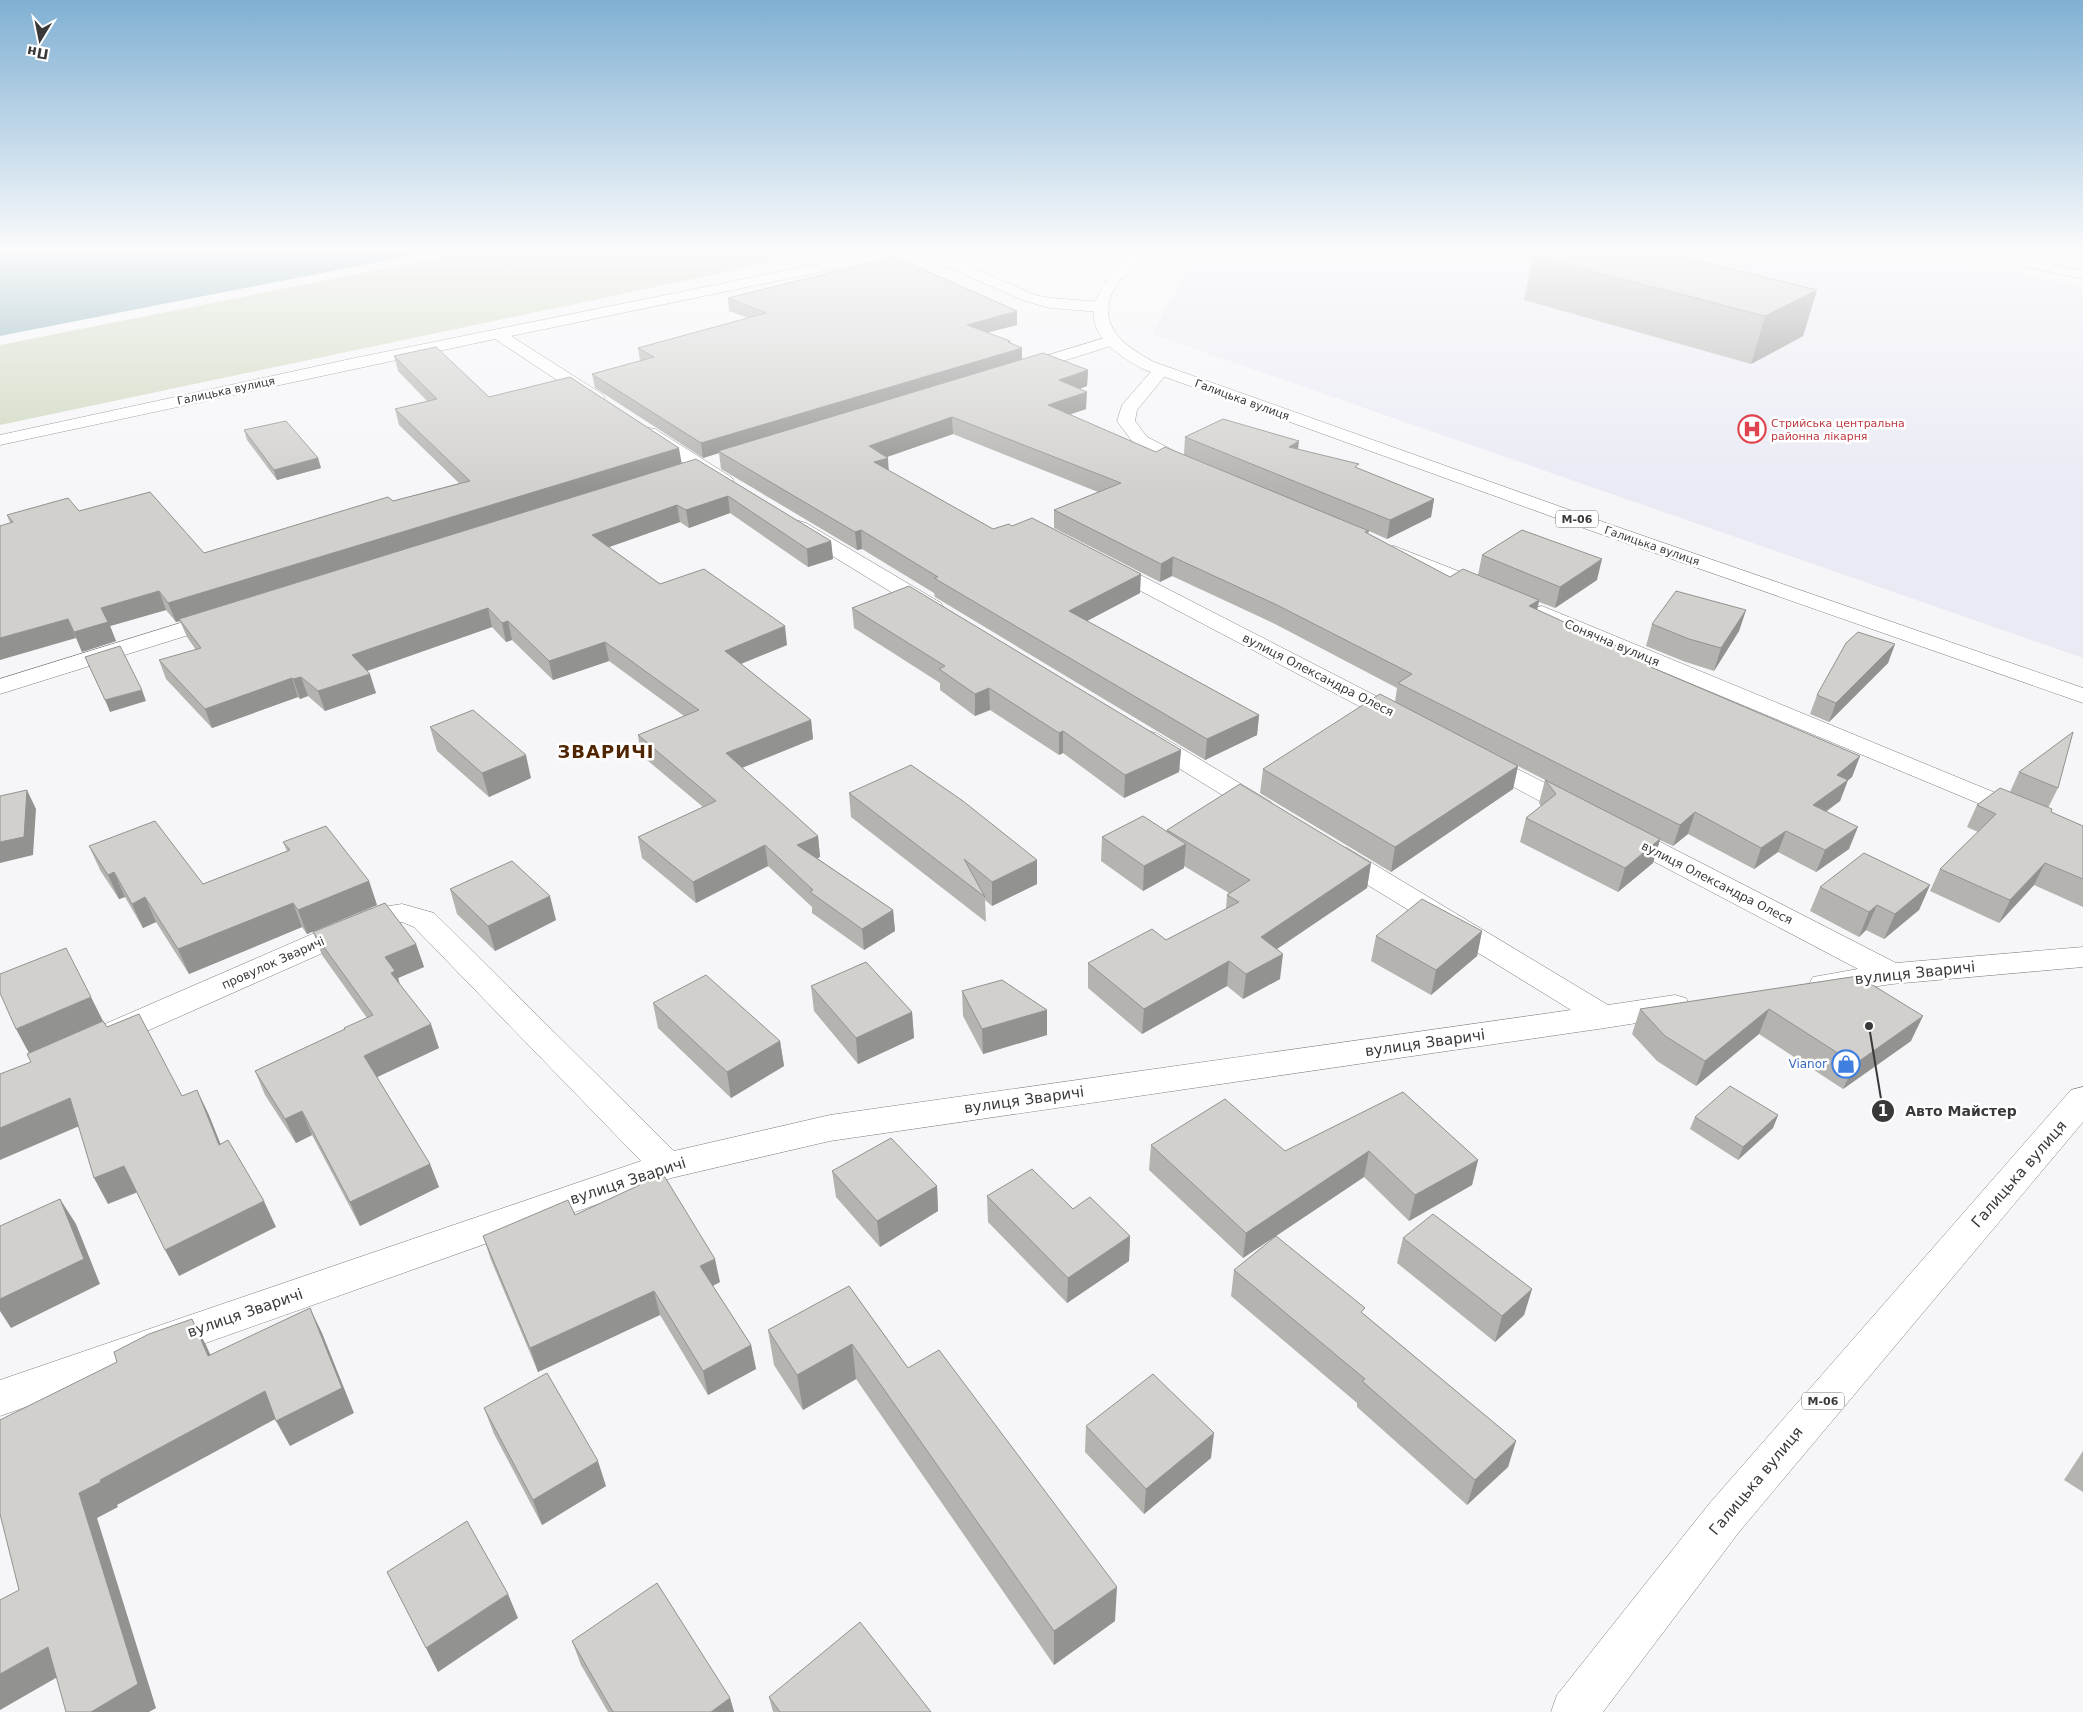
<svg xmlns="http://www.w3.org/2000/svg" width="2083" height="1712" font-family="'DejaVu Sans',sans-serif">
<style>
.built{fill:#eaeaf5}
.green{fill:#ced7bd}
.water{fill:#84abb4}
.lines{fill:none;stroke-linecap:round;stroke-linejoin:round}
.street-casing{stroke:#7e7e80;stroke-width:1}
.highway-casing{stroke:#7e7e80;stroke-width:1}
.street{fill:#fff;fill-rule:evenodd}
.highway{fill:#fff;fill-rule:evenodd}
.wall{fill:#b4b3b0}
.shaded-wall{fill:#929290}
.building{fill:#d1d0cd;stroke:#929290}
.labels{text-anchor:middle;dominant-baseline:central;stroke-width:5;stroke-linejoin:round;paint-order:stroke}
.far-street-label{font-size:11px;fill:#39393a;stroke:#fff}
.far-health-label{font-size:11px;fill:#be3a42;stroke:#fff;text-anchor:start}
.shield{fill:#fff;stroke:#747475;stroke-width:1}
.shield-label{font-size:11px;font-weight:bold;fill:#39393a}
.street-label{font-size:12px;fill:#39393a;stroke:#fff}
.shop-label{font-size:12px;fill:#366cbe;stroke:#fff;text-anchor:end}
.near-street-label{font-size:15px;fill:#39393a;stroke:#fff}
.district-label{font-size:18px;font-weight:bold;letter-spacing:1px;fill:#502600;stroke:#fff}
.leader{fill:none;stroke:#39393a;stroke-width:2}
.callout-dot{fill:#39393a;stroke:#fff;stroke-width:2}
.mark-label{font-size:15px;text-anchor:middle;font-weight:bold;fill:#fff}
.callout-label{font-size:14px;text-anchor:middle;font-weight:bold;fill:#39393a;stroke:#fff;stroke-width:5;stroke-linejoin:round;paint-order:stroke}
</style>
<rect width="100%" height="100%" fill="#f6f6f9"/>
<path class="built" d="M1203 252H1919L2083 288V658L1152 334 1197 254Z"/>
<path class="green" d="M507 252H821L0 425V345L443 257Z"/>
<path class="water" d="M0 252H429L0 336Z"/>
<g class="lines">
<g class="street-casing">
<path id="street" d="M891 252 941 254 1035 295 1050 298 1102 302 1107 304 1110 307 1107 310 1102 312 1050 308 1025 301 934 261 891 260 868 262 511 336 602 394 605 398 602 402 596 403 590 402 495 339 0 445V435L355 358 868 254Z
M1971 252H1996L2083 271V279L1978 256Z
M1111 336 1117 338 1119 341 1117 344 1022 374 1016 373 1014 369 1016 365Z
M1161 366 1167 367 1169 371 1137 410 1135 421 1147 437 1198 463 1200 467 1198 471 1191 473 1184 471 1135 445 1117 421 1122 405 1155 367Z
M649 428 655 429 731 477 734 481 731 485 724 487 717 485 643 437 640 433 643 429Z
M799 521 806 523 941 603 944 608 941 613 933 615 925 613 792 531 789 527 792 523Z
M1394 546 1494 585 1497 590 1494 595 1486 596 1478 595 1387 556 1384 552 1387 548Z
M1108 560 1115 562 1411 714 1414 719 1411 724 1402 726 1393 724 1101 570 1098 566 1101 562Z
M1542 606 2083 829V847L1534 618 1531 613 1534 608Z
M219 611 227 613 230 618 227 623 0 694V679Z
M1147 731 1156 733 1271 802 1275 808 1271 814 1262 816 1253 814 1138 743 1135 738 1138 733Z
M1483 753 1492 756 1584 803 1588 809 1584 815 1575 817 1566 815 1474 766 1470 761 1474 756Z
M1625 827 1635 829 1896 963 2083 947V967L1892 984 1824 994 1813 991 1809 984 1813 977 1858 969 1615 841 1611 835 1615 829Z
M1337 846 1347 848 1608 1005 1675 995 1686 998 1690 1006 1686 1014 1675 1017 1605 1028 830 1141 671 1178 0 1416V1380L641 1161 414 927 402 922 388 924 120 1043 109 1046 98 1043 93 1035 98 1027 370 909 402 904 434 913 674 1151 830 1115 1571 1010 1327 860 1323 854 1327 848Z"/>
</g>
<g class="highway-casing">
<path id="highway" d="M1133 252H1148C1140 264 1127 272 1118 283 1091 321 1123 346 1154 362L1606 523 2083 688V703L1592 531 1143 369C1075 333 1083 299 1133 252Z
M2083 1087V1122L1739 1532 1603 1712H1551L1557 1695 1709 1504 2071 1090Z"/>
</g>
<use href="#street" class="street"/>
<use href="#highway" class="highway"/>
</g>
<path class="wall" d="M1533 256 1817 290 1803 336 1751 364 1524 300Z
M728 298 1017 325 987 332 1010 341 1011 343 1022 348V359L1088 370 1087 386 1079 389 1086 409 1069 415 1156 452 1184 454 1185 437 1298 450 1358 468 1434 499 1431 517 1387 539 1369 531 1368 534 1450 577 1478 575 1482 555 1597 580 1555 608 1539 602 1537 610 1646 665 1860 756 1852 777 1848 780 1840 801 1826 812 1849 849 1816 872 1778 852 1754 869 1688 834 1673 846 1660 840 1653 863 1618 892 1520 842 1526 818 1541 806 1539 803 1545 780 1518 766 1513 789 1391 872 1260 793 1263 769 1395 702 1397 688 1275 624 1172 576 1160 582 1054 528V510L1098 492 953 434 886 457 889 471 993 529 1140 593 1087 621 1259 715 1257 735 1205 760 935 597 934 593 862 549 857 550 721 469 719 453 703 458 595 388 592 374 640 361 638 348 748 318 729 311Z
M394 356 489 397 681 464 831 541 833 559 808 567 730 513 689 528 680 522 609 547 660 584 787 645 741 664 811 720 813 739 742 768 818 836 820 857 817 858 893 910 895 931 864 950 812 913V907L768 866 696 903 642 858 638 837 703 807 641 755 638 735 684 716 609 661 553 680 512 640 506 642 492 627 367 671 376 693 325 711 308 696 300 699 298 697 212 728 166 679 159 660 196 650 187 637 180 621 176 622 166 610 110 626 116 641 82 652 76 638 10 523 7 515 79 511 204 553 393 501 459 483 399 425 395 409 427 401 398 371Z
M244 430 318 458 321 468 277 480 247 440Z
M852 608 1181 750 1179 772 1124 798 1063 753 1059 755 990 710 975 716 940 690V683L854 628Z
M1746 610 1739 631 1714 671 1683 661 1646 646 1652 624Z
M1895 644 1888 663 1829 722 1810 714 1817 695Z
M430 727 531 778 489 797 437 751Z
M2019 772 2058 788 2048 808 2051 812 2083 826V907L2034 885 1999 923 1930 891 1940 869 1978 832 1967 827 1977 805 2010 792Z
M849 793 1037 860V884L992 906 985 900 986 922 851 817Z
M1167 830 1371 863 1367 888 1276 949 1280 979 1243 999 1227 986 1142 1034 1088 988V963L1166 940 1226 909 1227 895 1229 893 1184 866V868L1143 891 1101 861 1102 837 1167 831Z
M283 842 369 881 377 905 307 934 302 927 189 974 156 922 143 928 125 897 119 899 100 870 89 846 203 884 287 851Z
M1930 885 1919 910 1884 939 1866 930 1859 937 1810 911 1820 887Z
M450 889 556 920 495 951 457 914Z
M1482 931 1477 956 1431 995 1371 961 1376 936Z
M313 932 416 944 424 967 398 978 399 983 439 1048 377 1077 430 1164 439 1187 360 1226 312 1135 296 1143 265 1095 255 1071 344 1030 367 1018 322 955Z
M1858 976 1911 1041 1843 1089 1759 1034 1696 1086 1657 1061 1632 1034 1640 1009Z
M811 986 912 1012 914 1038 858 1064 814 1011Z
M962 991 1047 1035 983 1054 963 1016Z
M653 1003 780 1041 784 1066 731 1098 658 1028Z
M1403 1092 1478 1160 1472 1185 1409 1221 1364 1177 1243 1258 1149 1170 1151 1145 1285 1151Z
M1778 1115 1773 1128 1738 1160 1690 1129 1695 1117Z
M832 1171 937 1186 938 1211 880 1247 836 1197Z
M987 1196 1073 1209 1130 1236 1129 1261 1067 1303 988 1222Z
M575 1215 720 1282 713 1286 751 1345 756 1369 708 1395 660 1315 538 1372 491 1260 483 1236Z
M1403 1238 1532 1289 1524 1315 1495 1342 1397 1263Z
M1234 1270 1364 1314 1516 1441 1508 1467 1467 1505 1357 1407V1403L1231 1296Z
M849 1286 908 1368 1115 1621 1054 1665 856 1379 803 1410 774 1365 768 1330Z
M484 1408 606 1486 542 1525 494 1434Z
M1086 1426 1211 1458 1144 1514 1085 1452Z
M2083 1451V1492L2064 1480Z
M572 1641 730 1698 734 1712H608L581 1665Z
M769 1697 931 1712H773Z"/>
<path class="shaded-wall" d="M1817 290 1803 336 1751 364 1765 316Z
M1017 311V325L967 338V325Z
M1010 341 1011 351 1022 348V361L718 451 719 453 703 458 701 443Z
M1088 370 1087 386 1059 397V380Z
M1087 392 1086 409 1047 422 1048 405Z
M952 417 953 434 870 463 869 446Z
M1299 441 1297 458 1289 447Z
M679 448 682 465 179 619 180 621 176 622 168 603Z
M318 458 321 468 277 480 274 470Z
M888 458 889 476 874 462Z
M728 496 730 513 689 528 686 510Z
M1434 499 1431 517 1387 539 1390 520Z
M677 505 680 522 595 552 592 535Z
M861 530 862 549 857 550 855 532Z
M831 541 833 559 808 567 807 549Z
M1173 557 1172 576 1160 582 1161 564Z
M1602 559 1597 580 1555 608 1560 587Z
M1141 574 1140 593 1068 631 1069 611Z
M159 591 166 610 110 626 116 641 82 652 74 632 101 608Z
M1539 600 1535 620 1529 606Z
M488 608 492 627 358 674 352 655Z
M1746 610 1739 631 1714 671 1721 648Z
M68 619 76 638 0 660V638Z
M508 621 512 640 506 642 502 623Z
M785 626 787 645 728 669 725 651Z
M605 642 609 661 553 680 549 661Z
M1895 644 1888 663 1829 722 1836 703Z
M370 674 376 693 325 711 318 691Z
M301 677 308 696 300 699 293 679Z
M292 678 298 697 212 728 205 709Z
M989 688 990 710 975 716V694Z
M142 690 146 701 110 712 105 700Z
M1259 715 1257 735 1205 760 1207 739Z
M811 720 813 739 729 773 726 753Z
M1063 731V753L1059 755V733Z
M1181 750 1179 772 1124 798 1125 775Z
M526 755 531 778 489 797 482 773Z
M1860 756 1852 777 1845 783 1848 780 1840 801 1805 826 1813 805 1837 775Z
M1518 766 1513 789 1391 872 1395 847Z
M27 790 36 809 33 855 0 863V842Z
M1695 812 1688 834 1673 846 1680 825Z
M1858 827 1849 849 1816 872 1825 850Z
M1786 831 1778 852 1754 869 1761 848Z
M818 836 820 857 800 866 797 845Z
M1660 839 1653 863 1618 892 1625 868Z
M1186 844 1184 868 1143 891 1144 866Z
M765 845 768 866 696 903 693 882Z
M1037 860V884L992 906V882Z
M1371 863 1367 888 1258 962 1261 937Z
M2045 863 2034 885 1999 923 2010 900Z
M114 872 125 897 119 899 108 875Z
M369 881 377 905 307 934 298 910Z
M1930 885 1919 910 1884 939 1895 914Z
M550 896 556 920 495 951 488 926Z
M145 897 156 922 143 928 132 904Z
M293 903 302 927 189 974 178 949Z
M1877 905 1866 930 1859 937 1869 912Z
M893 910 895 931 864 950 862 929Z
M1482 931 1477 956 1431 995 1436 970Z
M416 944 424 967 398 978 403 994 399 996 385 957Z
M1283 954 1280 979 1243 999 1246 974Z
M1229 961 1227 986 1142 1034 1144 1009Z
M91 997 104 1023 30 1055 16 1029Z
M1769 1009 1759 1034 1696 1086 1705 1061Z
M1047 1010V1035L983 1054 982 1029Z
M912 1012 914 1038 858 1064 856 1038Z
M1923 1016 1911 1041 1843 1089 1855 1064Z
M431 1024 439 1048 373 1079 364 1056Z
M780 1041 784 1066 731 1098 727 1072Z
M197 1090 209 1115 231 1170 219 1145Z
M70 1098 84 1124 0 1160V1128Z
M302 1111 312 1135 296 1143 285 1119Z
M1778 1115 1773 1128 1738 1160 1743 1147Z
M1369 1151 1364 1177 1243 1258 1246 1233Z
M1478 1160 1472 1185 1409 1221 1415 1195Z
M430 1164 439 1187 360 1226 350 1202Z
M124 1166 138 1192 108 1204 94 1178Z
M937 1186 938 1211 880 1247 877 1221Z
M60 1199 76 1224 100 1284 11 1328 0 1311V1299Z
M264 1201 276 1227 179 1276 165 1250Z
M1130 1236 1129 1261 1067 1303 1068 1278Z
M715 1259 720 1282 705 1289 700 1266Z
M1532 1289 1524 1315 1495 1342 1502 1316Z
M654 1291 660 1315 538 1372 530 1348Z
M310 1308 322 1333 354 1413 290 1446 276 1421Z
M192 1319 206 1345 222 1381 208 1356Z
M852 1344 856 1379 803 1410 797 1375Z
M751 1345 756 1369 708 1395 703 1371Z
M265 1391 279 1417 117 1505 118 1507 97 1518 156 1708 149 1712H91L79 1493 100 1480Z
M1214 1433 1211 1458 1144 1514 1146 1489Z
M1516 1441 1508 1467 1467 1505 1475 1480Z
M598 1461 606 1486 542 1525 533 1500Z
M1117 1587 1115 1621 1054 1665V1631Z
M508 1594 518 1618 438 1672 426 1648Z
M48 1647 68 1671 0 1710V1674Z
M730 1698 734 1712H711Z"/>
<path class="building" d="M1543 252H1662L1817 290 1765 316 1533 256Z
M895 257 1017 311 967 325 1010 341 1008 342 1022 348 701 443 592 374 654 357 638 348 766 313 728 298Z
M436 347 489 397 570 377 679 448 168 603 159 591 101 608 108 622 74 632 68 619 0 638V526L13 522 7 515 68 498 79 511 150 492 204 553 388 497 393 501 470 481 395 409 437 399 394 356Z
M1043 353 1088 370 1059 380 1087 392 1048 405 1156 452 1165 447 1369 531 1365 532 1450 577 1463 569 1539 600 1529 606 1648 660 1646 665 1860 756 1837 775 1848 780 1813 805 1858 827 1825 850 1786 831 1761 848 1695 812 1680 825 1398 683 1412 674 1277 605 1173 557 1161 564 1054 510 1121 483 952 417 869 446 888 458 874 462 993 529 1009 524 1012 526 1032 518 1141 574 1069 611 1259 715 1207 739 934 578 938 577 861 530 855 532 718 451Z
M1223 419 1299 441 1289 447 1359 464 1355 467 1434 499 1390 520 1185 437Z
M286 421 318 458 274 470 244 430Z
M696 459 831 541 807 549 728 496 686 510 677 505 592 535 660 584 704 569 785 626 725 651 811 720 726 753 818 836 797 845 893 910 862 929 810 892 813 890 765 845 693 882 638 837 716 801 638 735 699 710 605 642 549 661 508 621 502 623 488 608 352 655 370 674 318 691 301 677 293 679 292 678 205 709 159 660 201 648 179 619Z
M1522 530 1602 559 1560 587 1482 555Z
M909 586 1181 750 1125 775 1063 731 1059 733 989 688 975 694 939 669 945 666 852 608Z
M1676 591 1746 610 1721 648 1689 639 1652 624Z
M1858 632 1895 644 1836 703 1817 695 1846 643Z
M120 646 142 690 105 700 85 657Z
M1380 694 1518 766 1395 847 1263 769Z
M473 710 526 755 482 773 430 727Z
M2073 732 2058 788 2019 772Z
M911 765 963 801 1037 860 992 882 964 859 985 897 849 793Z
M1545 780 1660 839 1625 868 1526 818 1556 794Z
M1240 784 1371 863 1261 937 1283 954 1246 974 1229 961 1144 1009 1088 963 1152 929 1166 940 1239 902 1227 895 1250 880 1167 830Z
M2000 788 2052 809 2051 812 2083 826V879L2045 863 2010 900 1940 869 1996 814 1977 805Z
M27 790 24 837 0 842V796Z
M1143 816 1186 844 1144 866 1102 837Z
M155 821 203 884 290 850 283 842 326 826 369 881 298 910 293 903 178 949 145 897 132 904 114 872 108 875 89 846Z
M1864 853 1930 885 1895 914 1877 905 1869 912 1820 887Z
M512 861 550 896 488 926 450 889Z
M1422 899 1482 931 1436 970 1376 936Z
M385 903 416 944 385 957 395 971 391 973 431 1024 364 1056 430 1164 350 1202 302 1111 285 1119 255 1071 345 1029 344 1028 373 1015 313 932Z
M66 948 91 997 16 1029 0 993V974Z
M866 962 912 1012 856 1038 811 986Z
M706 975 780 1041 727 1072 653 1003Z
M1858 976 1923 1016 1855 1064 1769 1009 1705 1061 1665 1036 1640 1009Z
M1002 980 1047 1010 982 1029 962 991Z
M139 1014 182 1096 197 1090 219 1145 228 1140 264 1201 165 1250 124 1166 94 1178 70 1098 0 1128V1074L31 1062 27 1054 103 1021 107 1027Z
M1730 1086 1778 1115 1743 1147 1695 1117Z
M1403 1092 1478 1160 1415 1195 1369 1151 1246 1233 1151 1145 1225 1099 1285 1151Z
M891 1138 937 1186 877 1221 832 1171Z
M1032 1169 1073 1209 1090 1197 1130 1236 1068 1278 987 1196Z
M663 1174 715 1259 700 1266 751 1345 703 1371 654 1291 530 1348 483 1236 568 1200 575 1215Z
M60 1199 84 1259 0 1299V1226Z
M1433 1214 1532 1289 1502 1316 1403 1238Z
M1276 1236 1365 1308 1361 1312 1516 1441 1475 1480 1362 1381 1365 1379 1234 1270Z
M849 1286 908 1368 939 1350 1117 1587 1054 1631 852 1344 797 1375 768 1330Z
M310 1308 342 1388 276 1421 265 1391 100 1480 101 1482 79 1493 138 1684 91 1712H66L48 1647 0 1674V1600L19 1590 0 1514V1420L117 1362 114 1352 149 1334 192 1319 208 1356Z
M547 1373 598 1461 533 1500 484 1408Z
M1153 1374 1214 1433 1146 1489 1086 1426Z
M467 1521 508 1594 426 1648 387 1572Z
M657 1583 730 1698 711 1712H613L572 1641Z
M860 1622 931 1712H780L769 1697Z"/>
<linearGradient id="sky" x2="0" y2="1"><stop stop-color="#80b0d3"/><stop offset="0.51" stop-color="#fbfbfc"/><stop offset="1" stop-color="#fbfbfc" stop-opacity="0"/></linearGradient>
<rect width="2083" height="491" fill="url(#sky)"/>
<defs>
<g id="hospital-ring" transform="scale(1.4375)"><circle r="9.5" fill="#fff" stroke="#e0444e" stroke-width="1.5"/><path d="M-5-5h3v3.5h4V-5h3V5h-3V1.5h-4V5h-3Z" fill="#e0444e"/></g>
<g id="shop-ring" transform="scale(1.4375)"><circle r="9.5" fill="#fff" stroke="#3f7fe0" stroke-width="1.5"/><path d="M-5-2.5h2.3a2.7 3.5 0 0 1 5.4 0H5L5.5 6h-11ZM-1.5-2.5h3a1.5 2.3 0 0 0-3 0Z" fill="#3f7fe0"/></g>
</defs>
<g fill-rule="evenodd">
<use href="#hospital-ring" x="1752" y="429"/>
<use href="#shop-ring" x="1846" y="1064"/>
</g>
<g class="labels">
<g class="far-street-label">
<text transform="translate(226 391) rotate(-12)">Галицька вулиця</text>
<text transform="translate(1242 400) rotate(20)">Галицька вулиця</text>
<text transform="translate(1652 546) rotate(19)">Галицька вулиця</text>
</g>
<g class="far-health-label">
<text x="1771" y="423">Стрийська центральна<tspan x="1771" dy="13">районна лікарня</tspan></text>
</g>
<g class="shield">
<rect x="1556" y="510.5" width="42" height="17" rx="4"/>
<rect x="1802" y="1392.5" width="42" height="17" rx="4"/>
</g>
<g class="shield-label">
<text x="1577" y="519">М-06</text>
<text x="1823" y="1401">М-06</text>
</g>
<g class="street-label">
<text transform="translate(1612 643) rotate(23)">Сонячна вулиця</text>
<text transform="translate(1318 675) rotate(27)">вулиця Олександра Олеся</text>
<text transform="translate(1717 883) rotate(27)">вулиця Олександра Олеся</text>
<text transform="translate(273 963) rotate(-24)">провулок Зваричі</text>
</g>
<g class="shop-label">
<text x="1827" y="1064">Vianor</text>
</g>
<g class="near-street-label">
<text transform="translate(1915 973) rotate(-6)">вулиця Зваричі</text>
<text transform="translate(1425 1043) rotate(-8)">вулиця Зваричі</text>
<text transform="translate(1024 1100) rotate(-8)">вулиця Зваричі</text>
<text transform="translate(2019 1174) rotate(-49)">Галицька вулиця</text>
<text transform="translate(628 1181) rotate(-18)">вулиця Зваричі</text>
<text transform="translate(245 1313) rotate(-19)">вулиця Зваричі</text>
<text transform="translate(1756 1481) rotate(-50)">Галицька вулиця</text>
</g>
<g class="district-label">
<text x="606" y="751">ЗВАРИЧІ</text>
</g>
</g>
<path class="leader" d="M1869 1026L1883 1111"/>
<g class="callout-dot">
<circle cx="1869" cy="1026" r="5"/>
<circle cx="1883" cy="1111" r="12"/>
</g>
<g class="mark-label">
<text x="1883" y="1116">1</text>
</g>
<g class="callout-label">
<text x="1961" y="1116">Авто Майстер</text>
</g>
<g transform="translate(40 40) rotate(190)" stroke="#ffffff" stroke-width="4" paint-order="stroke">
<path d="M0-4L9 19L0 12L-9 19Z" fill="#39393a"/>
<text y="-8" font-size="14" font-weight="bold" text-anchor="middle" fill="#39393a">Пн</text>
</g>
</svg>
